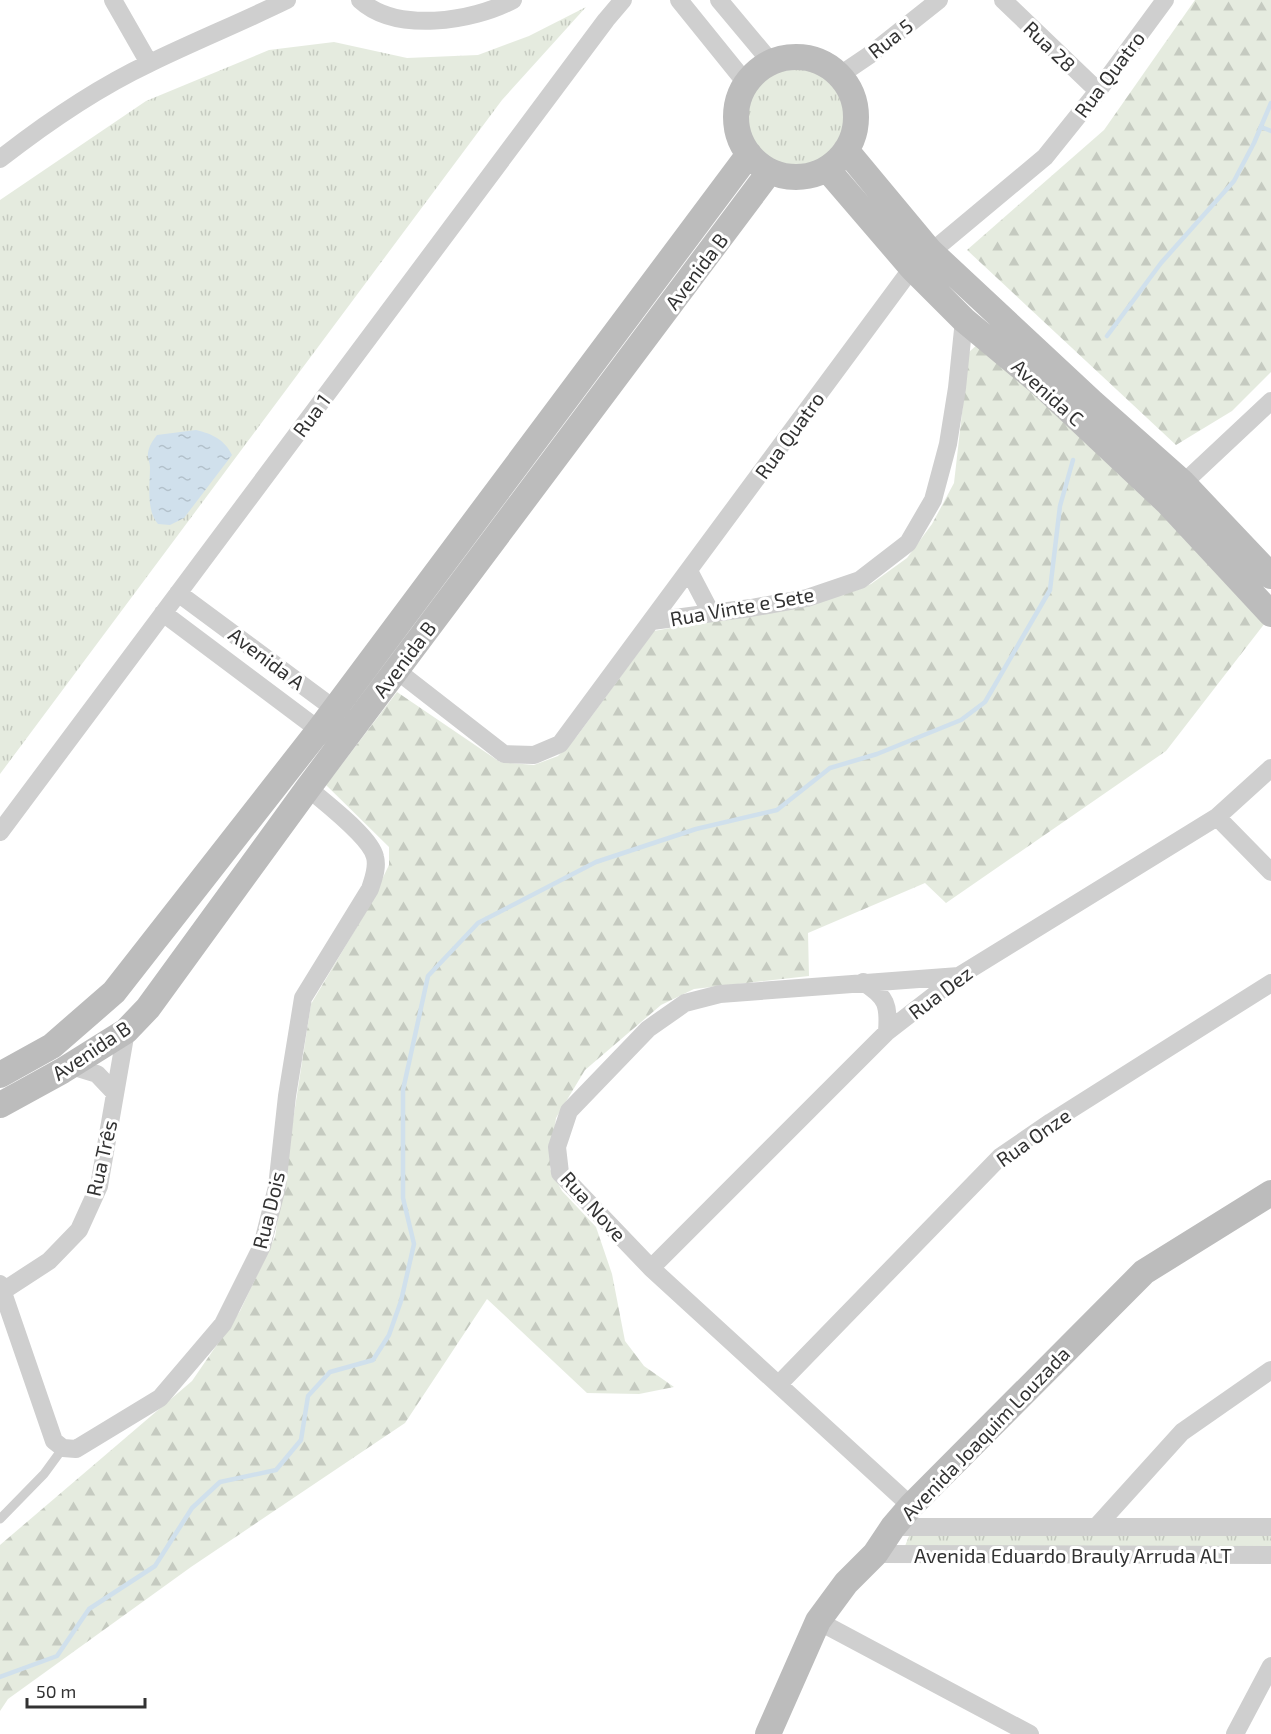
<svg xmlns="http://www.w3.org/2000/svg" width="1271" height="1734" font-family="'Exo 2',sans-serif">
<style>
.grass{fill:url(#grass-tufts)}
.forest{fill:url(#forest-firs)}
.water{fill:url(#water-ripples)}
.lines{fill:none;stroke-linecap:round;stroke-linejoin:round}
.stream{stroke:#d0e0ec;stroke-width:4.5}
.lane{stroke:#cfcfcf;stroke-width:9}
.street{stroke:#cfcfcf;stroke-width:18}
.secondary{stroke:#bcbcbc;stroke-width:26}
.labels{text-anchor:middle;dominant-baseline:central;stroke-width:6;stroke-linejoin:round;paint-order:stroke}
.street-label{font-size:20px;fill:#323232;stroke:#fff}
</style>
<defs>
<pattern id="grass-tufts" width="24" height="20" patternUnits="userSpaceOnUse" patternTransform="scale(1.5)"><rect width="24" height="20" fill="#e5ebdf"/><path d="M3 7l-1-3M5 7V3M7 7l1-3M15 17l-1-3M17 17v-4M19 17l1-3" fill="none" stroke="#c5cac0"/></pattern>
<pattern id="forest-firs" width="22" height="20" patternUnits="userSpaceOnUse" patternTransform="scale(1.5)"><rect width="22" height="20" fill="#e5ebdf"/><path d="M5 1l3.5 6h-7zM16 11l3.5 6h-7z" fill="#c5cac0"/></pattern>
<pattern id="water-ripples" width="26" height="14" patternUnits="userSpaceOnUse" patternTransform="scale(1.5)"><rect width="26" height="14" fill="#d0e0ec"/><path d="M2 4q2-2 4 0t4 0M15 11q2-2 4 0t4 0" fill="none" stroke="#b3c1cb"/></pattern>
</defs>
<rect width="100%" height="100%" fill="#fff"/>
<path class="grass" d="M586 7 502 100 0 774V200L146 101 269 50 334 42 407 58 478 55 529 36Z
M743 117a52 52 0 1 1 104 0a52 52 0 1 1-104 0Z
M1271 1530V1551L905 1546 911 1531Z"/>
<path class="forest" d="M1195 0H1271V372L1232 411 1176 445 967 250 1104 130Z
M978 344 1159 507 1265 623 1166 751 946 903 925 883 808 933 809 976 694 989 661 1005 585 1070 556 1118 550 1169 562 1191 596 1227 612 1274 625 1341 644 1366 674 1387 639 1394 587 1393 487 1299 405 1423 191 1567 8 1699 0 1711V1545L192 1381 240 1311 275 1237 311 1004 368 908 389 865V847L326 785 397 692 500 762 534 765 558 756 577 736 654 631 830 599 871 584 907 558 932 524 954 483 969 352Z"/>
<path class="water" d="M196 430C212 434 224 439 232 455L184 518 170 525 158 524C146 511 150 484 150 467 150 463 147 457 148 453 149 446 153 440 157 435Z"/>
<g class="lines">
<path class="stream" d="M1261 127 1271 131
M1107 336 1161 263 1234 181 1254 143 1271 103
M0 1677 57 1656 89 1609 155 1566 192 1508 220 1482 276 1470 301 1440 308 1396 330 1372 373 1360 389 1335 401 1301 414 1244 403 1198V1090L428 976 478 923 596 862 696 829 777 810 830 768 877 754 961 720 985 702 1050 590 1060 506 1073 460"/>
<path class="lane" d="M0 1519 44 1474 63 1448"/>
<path class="street" d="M113 0 149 63
M360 0C396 33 472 22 513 0
M679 0 746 83
M719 0 771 62
M1003 0 1098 91
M840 75 871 54 939 0
M0 159C46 123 97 88 150 63 195 41 242 22 287 0
M1176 490 1271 401
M689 571 711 613
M178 593 344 716
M163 613 327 736
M652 621 751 608 807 598 860 580 908 543 933 500 948 444 957 388 964 320
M396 670 504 754 534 755 560 744 912 268 1045 157 1098 91 1165 0
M1217 817 1271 872
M0 832 606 20 623 0
M863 982C887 997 889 1005 887 1032
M71 1066 97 1074 115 1093
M651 1268 887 1032 959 976 1217 817 1271 768
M0 1284 54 1441 63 1448 76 1449 160 1398 223 1324 262 1246 277 1187 287 1096 303 998 370 889C373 879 378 868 375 857 371 837 324 802 308 788
M3 1291 49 1261 79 1230 99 1186 126 1031
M779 1384 1000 1157 1051 1122 1271 983
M911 1506 651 1268 560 1173 557 1147 569 1111 648 1029 685 1003 720 994 959 976
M893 1527H1271
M1096 1527 1182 1432 1271 1370
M875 1554 1271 1555
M818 1621 1030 1734
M1235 1734 1271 1666"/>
<path class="secondary" d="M736 117a60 60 0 1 1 120 0a60 60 0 1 1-120 0Z
M846 150 930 251 1093 403 1182 482 1271 576
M827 169 912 268 964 320 1040 383 1167 502 1271 614
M0 1075 52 1046 114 992 319 730 749 154
M0 1105 62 1071 126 1031 148 1008 308 788 770 171
M768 1734 818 1621 846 1583 875 1554 893 1527 911 1506 1144 1272 1271 1193"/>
</g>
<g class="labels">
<g class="street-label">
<text transform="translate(890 38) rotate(-38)">Rua 5</text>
<text transform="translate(1050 46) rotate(44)">Rua 28</text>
<text transform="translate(1109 74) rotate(-53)">Rua Quatro</text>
<text transform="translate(696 271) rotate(-53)">Avenida B</text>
<text transform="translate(1048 392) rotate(42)">Avenida C</text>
<text transform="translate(311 415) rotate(-53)">Rua 1</text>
<text transform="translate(789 435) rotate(-54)">Rua Quatro</text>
<text transform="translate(742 606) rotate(-10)">Rua Vinte e Sete</text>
<text transform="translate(267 658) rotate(37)">Avenida A</text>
<text transform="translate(404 659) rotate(-53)">Avenida B</text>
<text transform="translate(940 992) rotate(-37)">Rua Dez</text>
<text transform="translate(91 1050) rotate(-34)">Avenida B</text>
<text transform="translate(1033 1137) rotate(-35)">Rua Onze</text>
<text transform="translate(101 1158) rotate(-77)">Rua Três</text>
<text transform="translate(594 1206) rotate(48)">Rua Nove</text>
<text transform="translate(268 1210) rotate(-76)">Rua Dois</text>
<text transform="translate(985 1433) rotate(-46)">Avenida Joaquim Louzada</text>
<text x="1073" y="1555">Avenida Eduardo Brauly Arruda ALT</text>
</g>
</g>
<path d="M27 1698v9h118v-9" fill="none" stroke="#323232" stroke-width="3"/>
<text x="36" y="1698" font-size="18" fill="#323232" stroke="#ffffff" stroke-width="4.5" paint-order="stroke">50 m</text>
</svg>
